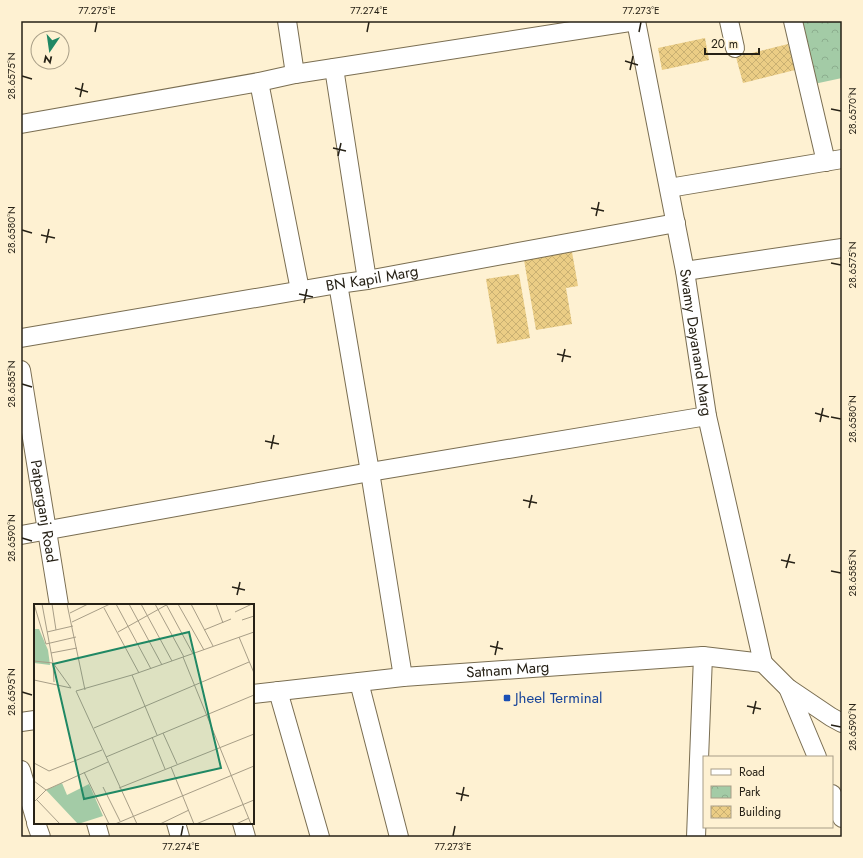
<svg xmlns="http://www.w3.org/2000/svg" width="863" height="858" font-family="Jost,sans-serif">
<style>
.park{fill:url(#park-crowns)}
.building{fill:url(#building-cross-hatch)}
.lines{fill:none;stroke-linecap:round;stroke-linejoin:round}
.minor-casing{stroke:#7a6e52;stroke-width:20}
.minor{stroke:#fff;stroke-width:18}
.ticks{fill:none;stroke:#262116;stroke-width:1.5}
.transit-dot{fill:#1a4fb4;stroke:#fef1d2;stroke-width:1.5}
.labels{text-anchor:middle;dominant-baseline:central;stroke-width:3;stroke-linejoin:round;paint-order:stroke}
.street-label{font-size:15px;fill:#262116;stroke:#fef1d2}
.transit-label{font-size:15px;fill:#164399;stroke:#fef1d2;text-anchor:start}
.inset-road{fill:none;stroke:#a89e87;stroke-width:1}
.view{fill:#208864;fill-opacity:0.15;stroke:#208864;stroke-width:2}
.inset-edge{fill:none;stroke:#262116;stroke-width:2}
.neatline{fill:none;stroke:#262116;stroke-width:1.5}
.ticks-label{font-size:10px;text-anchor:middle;fill:#262116}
</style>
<defs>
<pattern id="park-crowns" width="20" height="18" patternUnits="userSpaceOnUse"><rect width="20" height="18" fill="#a3cba6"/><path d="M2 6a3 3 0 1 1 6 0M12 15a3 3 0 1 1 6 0" fill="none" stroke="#8cae8e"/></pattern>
<pattern id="building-cross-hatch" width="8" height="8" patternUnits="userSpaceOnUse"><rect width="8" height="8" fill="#ebcd85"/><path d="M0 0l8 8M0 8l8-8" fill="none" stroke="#c9b072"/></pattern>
</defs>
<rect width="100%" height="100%" fill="#fef1d2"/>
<path class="park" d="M801 21H842V78L814 84Z"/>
<path class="building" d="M705 38 709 60 662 70 658 48Z
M788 44 795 70 743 83 736 57Z
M572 252 578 286 566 288 572 324 536 330 524 260Z
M519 274 530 338 497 344 486 279Z"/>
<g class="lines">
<g class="minor-casing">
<g id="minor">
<path d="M287 21 295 74"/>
<path id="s1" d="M636 21 685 271 707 416 763 663"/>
<path d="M729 21 735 48"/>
<path d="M793 21 826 162"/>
<path d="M334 68 367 280"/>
<path d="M259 82 300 290"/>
<path d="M21 124 259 82 295 74 636 21"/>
<path d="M669 188 842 159"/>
<path d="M685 271 842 248"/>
<path d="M338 284 370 472 403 677"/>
<path id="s2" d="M21 338 338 284 367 280 676 223"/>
<path id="s3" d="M21 370 59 605"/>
<path d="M21 535 370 472 707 416"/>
<path d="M763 663 788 688 831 717 842 723"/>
<path d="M359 682 399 837"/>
<path d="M788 688 817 757"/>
<path d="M278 691 320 837"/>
<path id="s4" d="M253 694 403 677 703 656 763 663"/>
<path d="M21 722 35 720"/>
<path d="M21 770 35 818"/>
<path d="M832 794 842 818"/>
<path d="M36 823 41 837"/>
<path d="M96 823 100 837"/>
<path d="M176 823 180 837"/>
<path d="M242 823 246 837"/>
<path d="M696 837 703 656"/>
</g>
</g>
<use href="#minor" class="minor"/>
</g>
<path class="ticks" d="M95 32 97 22M367 32 369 22M639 32 641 22M625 61 638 65M630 70 633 56M22 76 32 79M75 88 88 92M80 97 83 83M831 109 841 111M333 148 346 151M338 156 341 143M591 208 604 211M596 216 599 202M22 230 32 233M41 235 55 238M46 243 49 229M831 263 841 265M299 294 313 297M304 303 307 289M557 354 571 357M562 362 565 349M22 384 32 387M815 413 829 417M831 417 841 419M820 422 823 408M265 441 279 444M271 449 274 435M523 500 537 503M529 508 532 495M22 538 32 541M781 560 795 563M786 568 790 554M831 571 841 573M232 587 245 590M237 595 240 582M490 646 503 649M495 655 498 641M22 692 32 695M747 706 761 709M753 714 756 701M831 725 841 727M456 793 469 796M461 801 464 787M181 836 183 826M453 836 455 826"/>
<rect class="transit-dot" x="503" y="694" width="8" height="8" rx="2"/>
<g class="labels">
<g class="street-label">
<text stroke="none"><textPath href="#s2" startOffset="356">BN Kapil Marg</textPath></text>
<text stroke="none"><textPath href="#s1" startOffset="327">Swamy Dayanand Marg</textPath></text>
<text stroke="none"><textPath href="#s3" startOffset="143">Patparganj Road</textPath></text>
<text stroke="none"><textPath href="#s4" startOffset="256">Satnam Marg</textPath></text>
</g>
<g class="transit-label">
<text x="515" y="698">Jheel Terminal</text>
</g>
</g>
<g transform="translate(34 604)">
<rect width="220" height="220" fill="#fef1d2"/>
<path d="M0 25H5L14 46 16 61 0 59ZM28 179 33 191 55 180 69 212 44 220 12 186Z" fill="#a3cba6"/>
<path class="inset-road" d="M0 0 12 40 42 33M8 0 19 59 37 84M18 0 22 26M33 0 51 86M82 0 117 65M95 0 128 61M107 0 138 57M121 0 150 53M132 0 159 50M144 0 170 46M157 0 179 42M182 0 189 19M70 4 105 69M201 8 218 0M36 9 54 0M208 16 220 12M38 18 76 0M170 26 197 15M13 28 39 22M84 28 134 0M205 33 220 69M17 49 43 44M149 53 217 220M0 57 19 59 20 78M98 71 123 131M0 76 37 84M42 87 98 71 220 28M42 87 103 220M60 124 215 58M129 129 143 160M118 133 131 165M72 153 220 91M0 159 15 167 68 146M137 163 160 220M50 168 75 220M0 177 12 186M69 183 86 217M85 184 220 130M3 196 26 220M0 198 12 186 74 158M81 220 220 162M126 220 155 206M162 220 220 196M202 220 215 214"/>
<path class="view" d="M155 28 187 164 50 195 19 60Z"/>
<rect width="220" height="220" class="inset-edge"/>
</g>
<rect width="863" height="858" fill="none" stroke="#fef1d2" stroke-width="44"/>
<rect x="703" y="756" width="130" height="72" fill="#fef1d2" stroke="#a89e87"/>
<rect x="711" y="769" width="20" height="6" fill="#ffffff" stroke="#a89e87"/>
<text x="739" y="776" font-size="12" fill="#262116">Road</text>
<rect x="711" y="786" width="20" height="12" fill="url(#park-crowns)" stroke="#a89e87"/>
<text x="739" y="796" font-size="12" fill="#262116">Park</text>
<rect x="711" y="806" width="20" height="12" fill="url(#building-cross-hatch)" stroke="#a89e87"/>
<text x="739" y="816" font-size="12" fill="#262116">Building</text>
<g transform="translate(50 50) rotate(193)"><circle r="19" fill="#fef1d2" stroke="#a89e87"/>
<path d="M0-3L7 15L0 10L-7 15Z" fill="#208864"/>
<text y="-6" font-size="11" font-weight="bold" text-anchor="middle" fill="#262116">N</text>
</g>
<path d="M705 48v6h54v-6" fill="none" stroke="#262116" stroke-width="2"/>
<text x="711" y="48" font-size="12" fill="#262116" stroke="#fef1d2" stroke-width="3" paint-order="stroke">20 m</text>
<rect x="22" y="22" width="819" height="814" class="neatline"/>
<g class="ticks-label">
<text x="97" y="14">77.275°E</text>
<text x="369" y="14">77.274°E</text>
<text x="641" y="14">77.273°E</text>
<text transform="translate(11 76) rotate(-90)" y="4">28.6575°N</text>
<text transform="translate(852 111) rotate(-90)" y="4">28.6570°N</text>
<text transform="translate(11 230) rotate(-90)" y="4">28.6580°N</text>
<text transform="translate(852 265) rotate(-90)" y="4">28.6575°N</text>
<text transform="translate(11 384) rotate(-90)" y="4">28.6585°N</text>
<text transform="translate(852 419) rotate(-90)" y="4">28.6580°N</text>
<text transform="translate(11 538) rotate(-90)" y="4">28.6590°N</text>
<text transform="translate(852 573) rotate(-90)" y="4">28.6585°N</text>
<text transform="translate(11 692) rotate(-90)" y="4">28.6595°N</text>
<text transform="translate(852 727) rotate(-90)" y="4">28.6590°N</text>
<text x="181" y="850">77.274°E</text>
<text x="453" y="850">77.273°E</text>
</g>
</svg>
